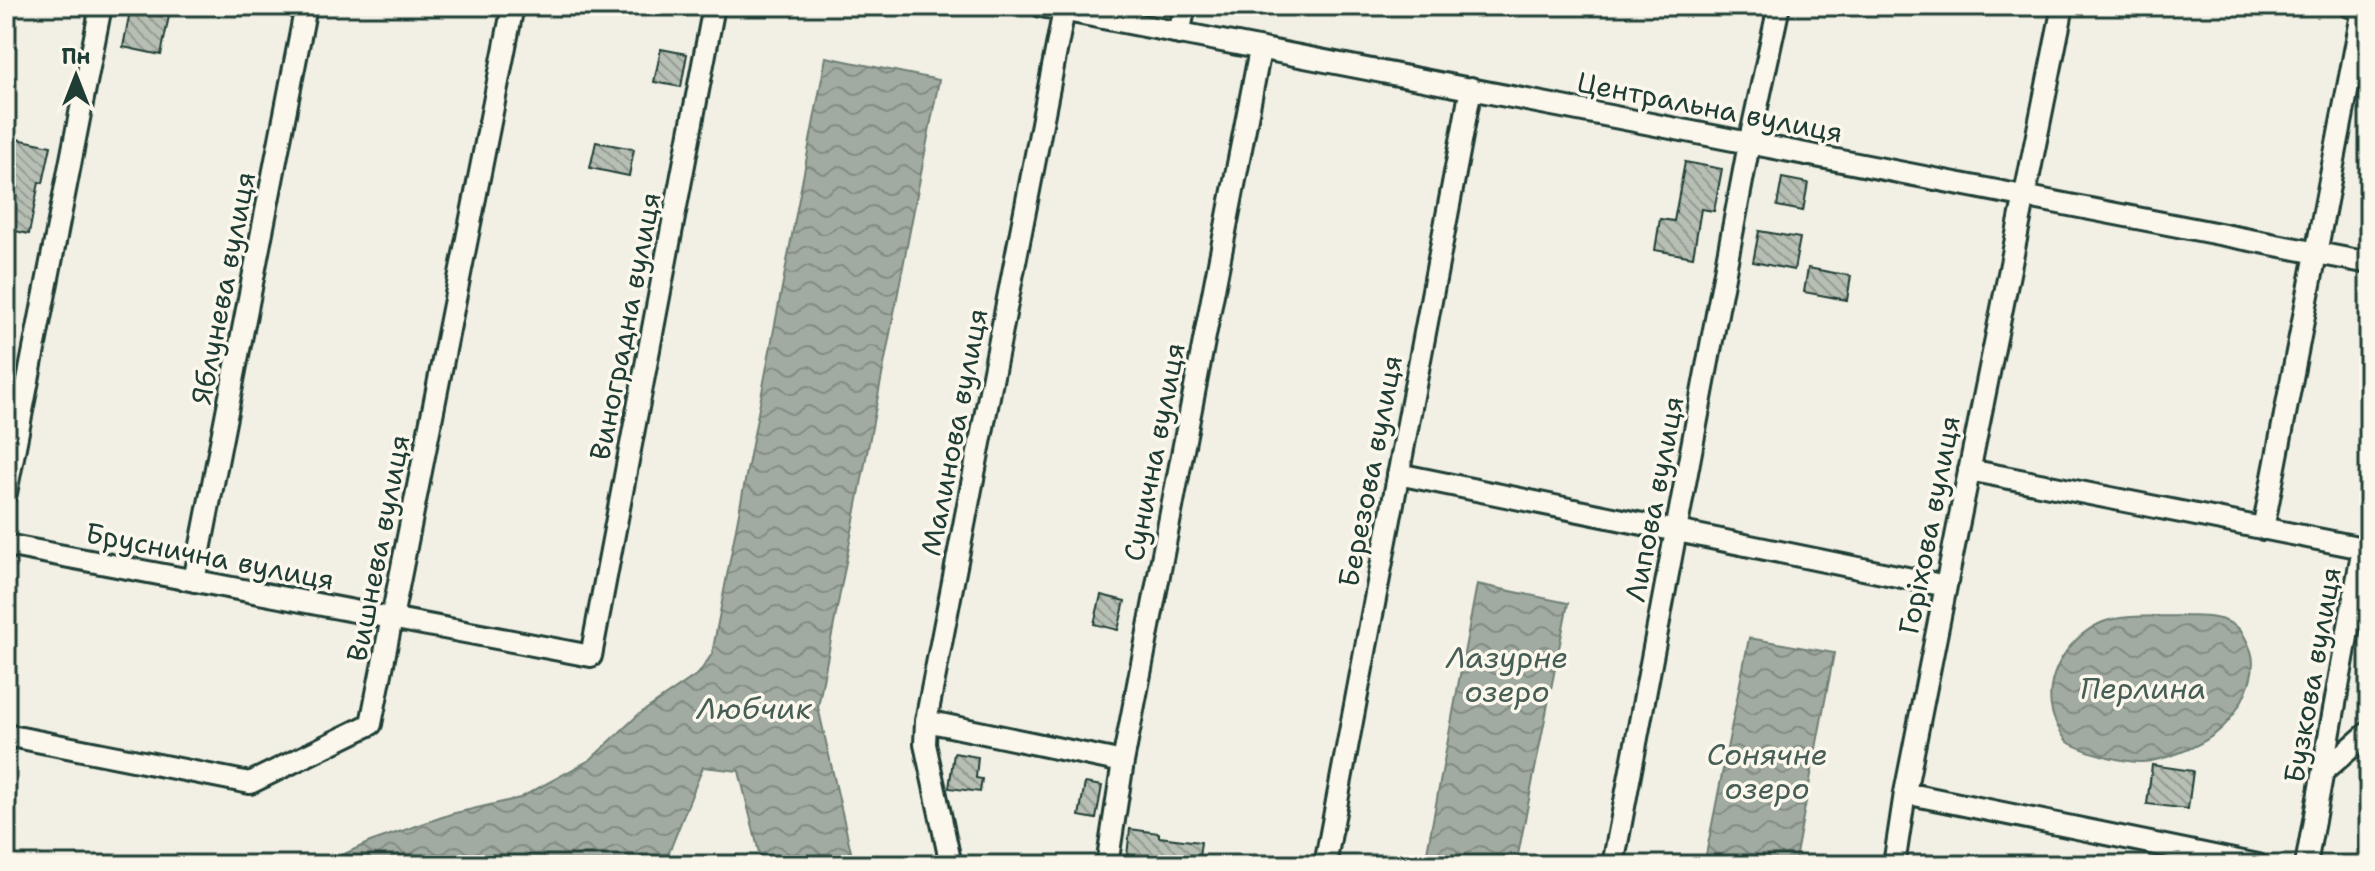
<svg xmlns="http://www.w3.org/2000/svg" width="2375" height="871" font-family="'Shantell Sans',sans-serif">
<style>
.water{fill:url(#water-waves);stroke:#6e7f75;stroke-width:2}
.building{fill:url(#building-back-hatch);stroke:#1f3d34;stroke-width:2}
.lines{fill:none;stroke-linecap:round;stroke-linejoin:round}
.minor-casing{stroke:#1f3d34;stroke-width:26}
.minor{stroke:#fbf7ec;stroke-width:20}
.labels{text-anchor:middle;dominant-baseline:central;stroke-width:7;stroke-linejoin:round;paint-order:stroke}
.street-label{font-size:28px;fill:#1f3d34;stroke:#fbf7ec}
.water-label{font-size:30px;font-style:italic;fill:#465e55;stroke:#fbf7ec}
</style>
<defs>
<pattern id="water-waves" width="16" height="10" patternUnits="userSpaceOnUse" patternTransform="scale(2)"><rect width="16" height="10" fill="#a2aba1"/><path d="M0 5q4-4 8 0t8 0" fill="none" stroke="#838c84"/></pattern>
<pattern id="building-back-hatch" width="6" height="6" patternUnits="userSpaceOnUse" patternTransform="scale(2)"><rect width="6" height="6" fill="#b7beb3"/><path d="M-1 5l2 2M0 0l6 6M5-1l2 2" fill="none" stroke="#949c92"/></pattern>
</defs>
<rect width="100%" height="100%" fill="#f2f0e5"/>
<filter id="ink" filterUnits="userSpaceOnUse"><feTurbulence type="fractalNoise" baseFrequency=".0125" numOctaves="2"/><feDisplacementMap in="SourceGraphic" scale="16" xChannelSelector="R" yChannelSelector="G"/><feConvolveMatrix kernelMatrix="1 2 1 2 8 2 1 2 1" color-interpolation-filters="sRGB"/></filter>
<g filter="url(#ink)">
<path class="water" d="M826 57 939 80 818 707 854 865H762L739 771 703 767 664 865H321L370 842 451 814 520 798 590 760 638 715 699 673 712 654Z
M1477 584 1568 603 1516 865H1437L1425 863Z
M2182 616C2200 617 2220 615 2235 626 2243 630 2248 643 2251 651 2259 674 2239 712 2222 728 2204 745 2175 756 2151 761 2139 764 2120 760 2108 757 2097 754 2078 749 2068 742 2064 739 2061 732 2058 727 2036 688 2064 638 2103 622 2124 614 2159 617 2182 616Z
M1749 638 1834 653 1794 865H1704Z"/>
<path class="building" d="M131 6H171L161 55 123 47Z
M661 49 687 54 681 87 654 82Z
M12 138 51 146 43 183 39 182 29 234 6 229V169Z
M596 142 634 149 629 176 590 168Z
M1685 162 1722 169 1714 211 1701 209 1693 257 1655 250 1660 219 1674 221Z
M1782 178 1808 183 1803 211 1777 206Z
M1759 231 1800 238 1794 270 1753 262Z
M1808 268 1851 276 1847 300 1804 292Z
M1101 595 1125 601 1118 630 1094 624Z
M954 753 978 757 976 778 982 779 980 792 949 788Z
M2152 765 2193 771 2188 809 2147 804Z
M1085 783 1102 786 1096 819 1079 816Z
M1130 829 1159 833V837L1201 842 1198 865H1126Z"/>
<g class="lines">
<g class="minor-casing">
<path id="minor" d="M1041 6 2369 263
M1179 34 1185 6
M1969 470 2363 548 2306 865
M1398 474 1946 586
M6 493 101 6
M2263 529 2363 9 2350 6
M6 545 591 656 714 6
M194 581 306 6
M926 721 1123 762
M6 735 250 783 371 724 513 6
M2324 771 2369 732
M1905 793 2258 865
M951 865 925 744 926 721 1064 10
M1107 865 1123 762 1260 50
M1325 865 1471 88
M1613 865 1749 144 1779 6
M1894 865 1905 793 1946 586 2063 6"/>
</g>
<use href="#minor" class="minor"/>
</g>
</g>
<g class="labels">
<g class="street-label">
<text transform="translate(1710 107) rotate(11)">Центральна вулиця</text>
<text transform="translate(223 288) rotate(-79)">Яблунева вулиця</text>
<text transform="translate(625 326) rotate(-79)">Виноградна вулиця</text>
<text transform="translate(954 432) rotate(-79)">Малинова вулиця</text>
<text transform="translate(1154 452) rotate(-79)">Сунична вулиця</text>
<text transform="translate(1370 471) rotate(-79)">Березова вулиця</text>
<text transform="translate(1654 499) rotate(-79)">Липова вулиця</text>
<text transform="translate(1929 525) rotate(-79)">Горіхова вулиця</text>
<text transform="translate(378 548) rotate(-79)">Вишнева вулиця</text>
<text transform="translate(210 556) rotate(11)">Бруснична вулиця</text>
<text transform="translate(2312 675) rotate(-80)">Бузкова вулиця</text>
</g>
<g class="water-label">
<text x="1507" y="657">Лазурне<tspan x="1507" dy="34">озеро</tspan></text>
<text x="2143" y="688">Перлина</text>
<text x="754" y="708">Любчик</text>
<text x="1767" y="754">Сонячне<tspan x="1767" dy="34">озеро</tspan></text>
</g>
</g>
<rect width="2375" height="871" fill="none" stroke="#fbf7ec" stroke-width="32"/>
<rect x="16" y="16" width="2343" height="839" fill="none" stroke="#1f3d34" stroke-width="3" filter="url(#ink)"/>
<g transform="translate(76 76)" stroke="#fbf7ec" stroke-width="6" paint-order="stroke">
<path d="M0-6L14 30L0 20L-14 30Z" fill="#1f3d34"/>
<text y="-12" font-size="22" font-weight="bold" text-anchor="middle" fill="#1f3d34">Пн</text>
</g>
</svg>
